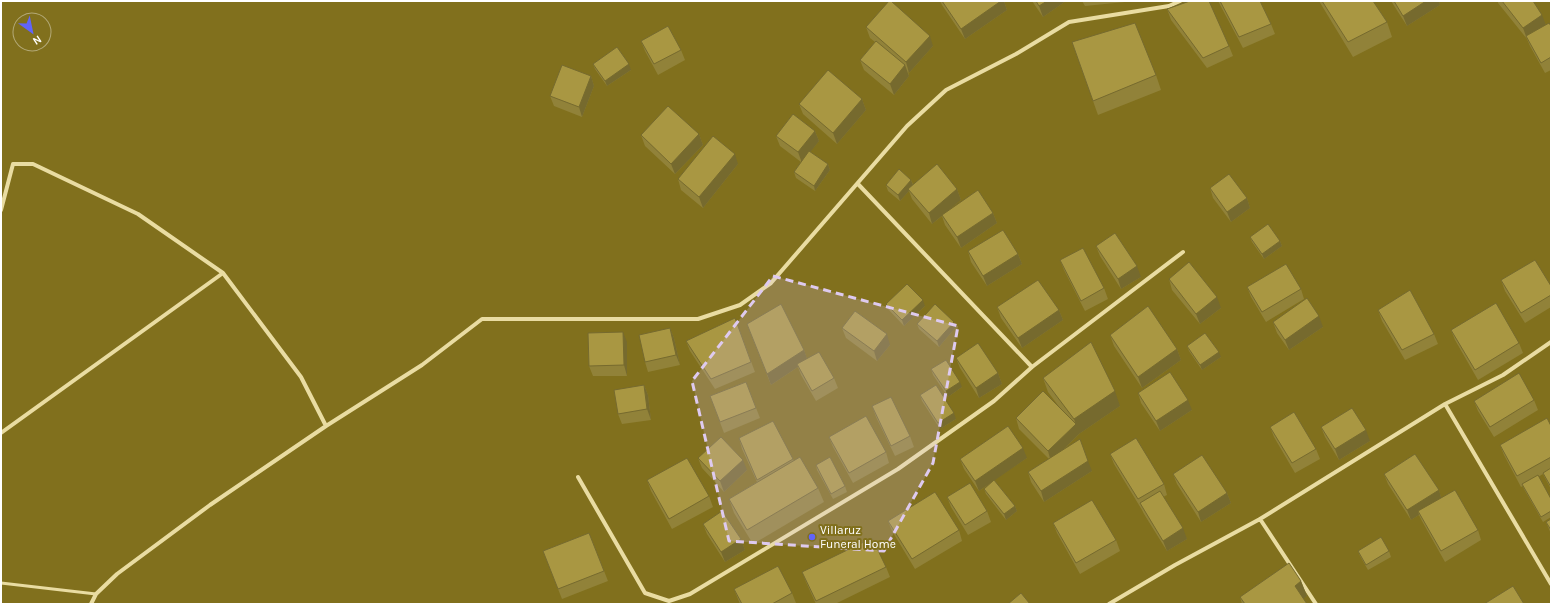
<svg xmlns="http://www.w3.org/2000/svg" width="1552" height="605" font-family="Karla,sans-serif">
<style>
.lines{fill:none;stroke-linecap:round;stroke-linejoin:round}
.service{stroke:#e9dca2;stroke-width:3}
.minor{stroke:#e9dca2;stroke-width:4}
.wall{fill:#918239}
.shaded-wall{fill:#766a2e}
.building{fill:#a99742;stroke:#766a2e}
.marked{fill:#decaef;fill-opacity:0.2;stroke:#decaef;stroke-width:3;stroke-dasharray:8 5;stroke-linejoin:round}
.poi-dot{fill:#6164f9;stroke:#81701d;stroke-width:1.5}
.labels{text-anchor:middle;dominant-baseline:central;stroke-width:4;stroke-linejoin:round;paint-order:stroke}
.poi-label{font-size:12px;fill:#fff;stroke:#81701d;text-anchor:start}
</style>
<rect width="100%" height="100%" fill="#81701d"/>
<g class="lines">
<path class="service" d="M1 583 96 594"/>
<path class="minor" d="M858 184 1032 367
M1 210 13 164H33L138 214 223 273 301 377 326 426
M1445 404 1551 584
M1 433 223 273
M578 477 645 593 669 601 690 594 898 469 994 401 1032 367 1183 252
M1260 519 1316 604
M91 604 96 594 117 574 210 505 326 426 422 365 482 319H698L740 305 771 283 907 126 946 90 1016 54 1069 22 1169 6 1180 1
M1109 604 1175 565 1260 519 1445 404 1503 375 1551 342"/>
</g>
<path class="wall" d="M940 1H1004L1007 10 965 39 942 5Z
M1032 1H1066L1043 17Z
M1082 1H1135L1085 6Z
M1218 1H1260L1271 24 1275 34 1243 48Z
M1319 1H1373L1387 22 1392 37 1353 57Z
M1391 1H1439L1440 5 1407 26Z
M1498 1H1533L1546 25 1551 26V70L1545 73 1530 46 1527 39 1498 3Z
M1167 9 1229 46 1233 56 1207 68 1171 20Z
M866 27 933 46 909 73 908 71 909 76 894 95 864 70 860 60 875 42 870 38Z
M641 41 681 50 685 60 658 75 645 51Z
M1072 42 1156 75 1161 90 1098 115Z
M593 64 631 70 607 86 595 69Z
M591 76 594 86 582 117 554 106 550 96Z
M862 99 866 110 837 144 803 114 799 104Z
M815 131 819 141 810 152 828 164 830 170 815 191 796 178 794 172 801 162 780 146 776 136Z
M699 134 703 145 675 174 645 146 641 135Z
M738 164 703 208 681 190 678 179Z
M911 180 913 184 957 189 961 200 946 212 993 213 997 223 961 248 945 225 942 216 932 224 912 199 909 191 900 201 888 191 886 185Z
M1210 188 1247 198 1250 208 1231 222 1213 198Z
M1250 237 1280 241 1282 246 1264 259 1252 242Z
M1096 246 1141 277 1121 289 1100 256Z
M968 251 1018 254 1022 264 987 286 971 262Z
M1060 260 1104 288 1108 299 1085 311 1064 270Z
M1169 279 1221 308 1200 324 1172 290Z
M1501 280 1551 286V307L1525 323 1505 291Z
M1247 287 1301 289 1304 299 1266 322 1251 297Z
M886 304 925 306 904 326 888 309Z
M997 307 1059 310 1063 320 1022 348 1001 318Z
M1378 310 1434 334 1438 344 1405 360 1382 321Z
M735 318 755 372 715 389 690 351 686 341Z
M954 322 956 327 939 347 919 329 917 324Z
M1273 322 1323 327 1289 350 1277 333Z
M747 324 804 350 807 359 834 378 838 388 816 401 801 375 798 367 771 385Z
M670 328 674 338 680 365 648 372 645 362Z
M842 328 890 345 877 361 846 338Z
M1451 330 1519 343 1523 353 1478 380 1455 340Z
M1110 335 1177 349 1181 360 1142 388 1114 346Z
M627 342V376H593L589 366Z
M1187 346 1221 357 1202 370 1189 351Z
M956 358 998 373 1002 384 979 398 960 368Z
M931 369 962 387 948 397 933 375Z
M1043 378 1120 406 1079 434 1064 449 1092 471 1044 502 1031 482 1028 472 1049 459 1019 429 1016 418 1060 408 1048 392Z
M746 382 760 418 724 433 710 396Z
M644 385 648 395 651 420 622 424 618 414Z
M1138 393 1192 410 1160 431 1141 403Z
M920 395 956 419 940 429 922 401Z
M1534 400 1538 410 1494 437 1478 411 1474 401Z
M872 406 910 436 914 447 895 456 876 417Z
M1551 426V489L1545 478 1543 474 1538 477 1551 499V517L1543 522 1524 489 1523 486 1521 487 1504 455 1500 445Z
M1270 427 1316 449 1320 459 1295 473 1274 437Z
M1321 427 1370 441 1339 460 1325 437Z
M829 437 886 452 889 463 853 483 833 447Z
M739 438 793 459 794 461 818 488 824 502 753 544 734 513 729 499 757 482 742 449Z
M1110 454 1164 484 1167 495 1163 497 1187 539 1167 551 1144 514 1142 510 1114 464Z
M698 458 747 470 724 492 702 468Z
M1027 458 994 480 1015 506 1017 511 1006 520 986 494 984 489 994 481 979 491 964 469 960 459Z
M816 465 845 486 847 492 833 499 817 470Z
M1173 474 1227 493 1231 503 1201 522 1177 484Z
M1384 474 1439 490 1441 498 1478 530 1481 540 1445 562 1422 521 1419 515 1411 520 1388 484Z
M647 480 709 496 713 507 672 529 651 491Z
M947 497 987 511 991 522 968 535 951 507Z
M1551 519V534L1546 522Z
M888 521 959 530 962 541 915 569 892 531Z
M1053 523 1116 540 1120 551 1080 574 1057 533Z
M703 524 741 539 745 550 725 562 707 534Z
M589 533 608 581 562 599 543 551Z
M1358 551H1389L1391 557 1368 570 1360 556Z
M886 567 890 577 835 604H816L806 582 802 572Z
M1301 581 1307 596 1303 598 1307 604H1242L1240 597Z
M734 589 792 593 796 603 794 604H740Z"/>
<path class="shaded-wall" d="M1001 1H1004L1007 10 965 39 961 29Z
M1047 1H1066L1043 17 1039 6Z
M1426 1H1439L1440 5 1407 26 1403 16Z
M1542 15 1546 25 1526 36 1527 39 1523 28Z
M930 36 933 46 909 73 906 62Z
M629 64 631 70 607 86 605 81Z
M905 65 909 76 894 95 890 84Z
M591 76 594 86 582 117 579 107Z
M862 99 866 110 837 144 833 133Z
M815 131 819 141 802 163 798 152Z
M699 134 703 145 675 174 671 164Z
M735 154 738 164 703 208 699 197Z
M828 164 830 170 815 191 814 186Z
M911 180 913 185 908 189 909 191 900 201 898 195Z
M957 189 961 200 932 224 929 213Z
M1247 198 1250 208 1231 222 1227 212Z
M993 213 997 223 961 248 957 237Z
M1280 241 1282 246 1264 259 1262 254Z
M1018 254 1022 264 987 286 983 276Z
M1137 266 1141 277 1121 289 1118 279Z
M1217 297 1221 308 1200 324 1196 314Z
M923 300 925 306 904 326 902 320Z
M1059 310 1063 320 1022 348 1018 338Z
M1319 316 1323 327 1289 350 1285 340Z
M954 322 956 327 939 347 937 341Z
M670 328 674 338 680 365 676 355Z
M623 332 627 342V376L624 365Z
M887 334 890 345 877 361 874 351Z
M1177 349 1181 360 1142 388 1138 377Z
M804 350 808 361 797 364 798 367 771 385 767 374Z
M1219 352 1221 357 1202 370 1200 365Z
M998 373 1002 384 979 398 976 388Z
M960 382 962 387 948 397 946 391Z
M644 385 648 395 651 420 647 409Z
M1115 391 1120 406 1079 434 1074 419Z
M1188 400 1192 410 1160 431 1156 421Z
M954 413 956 419 940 429 938 423Z
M1076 424 1079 434 1051 462 1048 451Z
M1366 430 1370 441 1339 460 1335 449Z
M1023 448 1027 458 979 491 975 481Z
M743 460 747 470 724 492 720 481Z
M1088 461 1092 471 1044 502 1041 491Z
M1439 490 1442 501 1418 511 1419 515 1411 520 1407 510Z
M1227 493 1231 503 1201 522 1198 512Z
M1015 506 1017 511 1006 520 1004 514Z
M1183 528 1187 539 1167 551 1163 541Z
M741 539 745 550 725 562 721 552Z
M1301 581 1307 596 1300 601 1295 586Z"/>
<path class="building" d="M889 1H891L930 36 906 62 866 27Z
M942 1H1001L961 29Z
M1036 1H1047L1039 6Z
M1190 1H1209L1229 46 1203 58 1167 9Z
M1220 1H1260L1271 24 1239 37Z
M1322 1H1373L1387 22 1348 42Z
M1394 1H1426L1403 16Z
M1502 1H1533L1542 15 1523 28Z
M1135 23 1156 75 1093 101 1072 42Z
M1549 23 1551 26V57L1541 63 1526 36Z
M668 26 681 50 654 64 641 41Z
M876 41 905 65 890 84 860 60Z
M617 47 629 64 605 81 593 64Z
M562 65 591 76 579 107 550 96Z
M828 70 862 99 833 133 799 104Z
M668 106 699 134 671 164 641 135Z
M793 114 815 131 798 152 776 136Z
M713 136 735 154 699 197 678 179Z
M809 151 828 164 814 186 794 172Z
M937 164 957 189 929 213 908 189Z
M899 169 911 180 898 195 886 185Z
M1229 174 1247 198 1227 212 1210 188Z
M978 190 993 213 957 237 942 215Z
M1268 224 1280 241 1262 254 1250 237Z
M1003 230 1018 254 983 276 968 251Z
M1115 233 1137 266 1118 279 1096 246Z
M1083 248 1104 288 1081 301 1060 260Z
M1535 260 1551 286V295L1521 313 1501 280Z
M1189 262 1217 297 1196 314 1169 279Z
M1286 264 1301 289 1262 312 1247 287Z
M1038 280 1059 310 1018 338 997 307Z
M907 284 923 300 902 320 886 304Z
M1410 290 1434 334 1402 350 1378 310Z
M1307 298 1319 316 1285 340 1273 322Z
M1496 303 1519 343 1475 370 1451 330Z
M781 304 804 350 767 374 747 324Z
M935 304 954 322 937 341 917 324Z
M1148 306 1177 349 1138 377 1110 335Z
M855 311 887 334 874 351 842 328Z
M735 318 751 362 711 379 686 341Z
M670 328 676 355 645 362 639 335Z
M623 332 624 365 589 366 588 333Z
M1205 333 1219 352 1200 365 1187 346Z
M1091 342 1115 391 1074 419 1043 378Z
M978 343 998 373 976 388 956 358Z
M819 352 834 378 812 391 797 364Z
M946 360 960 382 946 391 931 369Z
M1170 372 1188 400 1156 421 1138 393Z
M1519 373 1534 400 1490 427 1474 401Z
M746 382 756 408 720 422 710 396Z
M644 385 647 409 618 414 614 390Z
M936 385 954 413 938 423 920 395Z
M1043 391 1076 424 1048 451 1016 418Z
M891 397 910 436 891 446 872 406Z
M1352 408 1366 430 1335 449 1321 427Z
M1294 412 1316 449 1292 463 1270 427Z
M866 416 886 452 849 473 829 437Z
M1547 418 1551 426V457L1517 476 1500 445Z
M773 421 793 459 757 480 739 438Z
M1008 426 1023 448 975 481 960 459Z
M721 437 743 460 720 481 698 458Z
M1136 438 1164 484 1138 499 1110 454Z
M1080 439 1088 461 1041 491 1028 472Z
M1415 454 1439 490 1407 510 1384 474Z
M1202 455 1227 493 1198 512 1173 474Z
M800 457 818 488 747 530 729 499Z
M830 457 845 486 831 494 816 465Z
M687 458 709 496 669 519 647 480Z
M1551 468V487L1543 473Z
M1538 475 1551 499V511L1541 517 1522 484Z
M994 480 1015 506 1004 514 984 489Z
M970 483 987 511 965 525 947 497Z
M1455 490 1478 530 1441 551 1418 511Z
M1160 491 1183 528 1163 541 1140 503Z
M935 492 959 530 912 559 888 521Z
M1092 500 1116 540 1076 563 1053 523Z
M722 511 741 539 721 552 703 524Z
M1551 519V530L1546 522Z
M589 533 604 571 558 589 543 551Z
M1381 537 1389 551 1366 565 1358 551Z
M872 538 886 567 816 601 802 572Z
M1289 563 1301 581 1295 586 1307 604H1245L1240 597Z
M778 566 792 593 772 604H742L734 589Z
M1513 586 1524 604H1484Z
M1021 593 1030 604H1008Z"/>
<path class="marked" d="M773 276 958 326 933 463 884 551 729 541 692 381Z"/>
<circle class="poi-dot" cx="812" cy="537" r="4"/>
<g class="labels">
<g class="poi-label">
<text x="820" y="530">Villaruz<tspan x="820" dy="14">Funeral Home</tspan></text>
</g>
</g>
<rect width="1552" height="605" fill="none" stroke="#ffffff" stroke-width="4"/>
<g transform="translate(32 32) rotate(147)"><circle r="19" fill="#81701d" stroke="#b3a977"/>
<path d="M0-3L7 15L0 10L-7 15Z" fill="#6164f9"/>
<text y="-6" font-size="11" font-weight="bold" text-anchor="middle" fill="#ffffff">N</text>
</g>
</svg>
